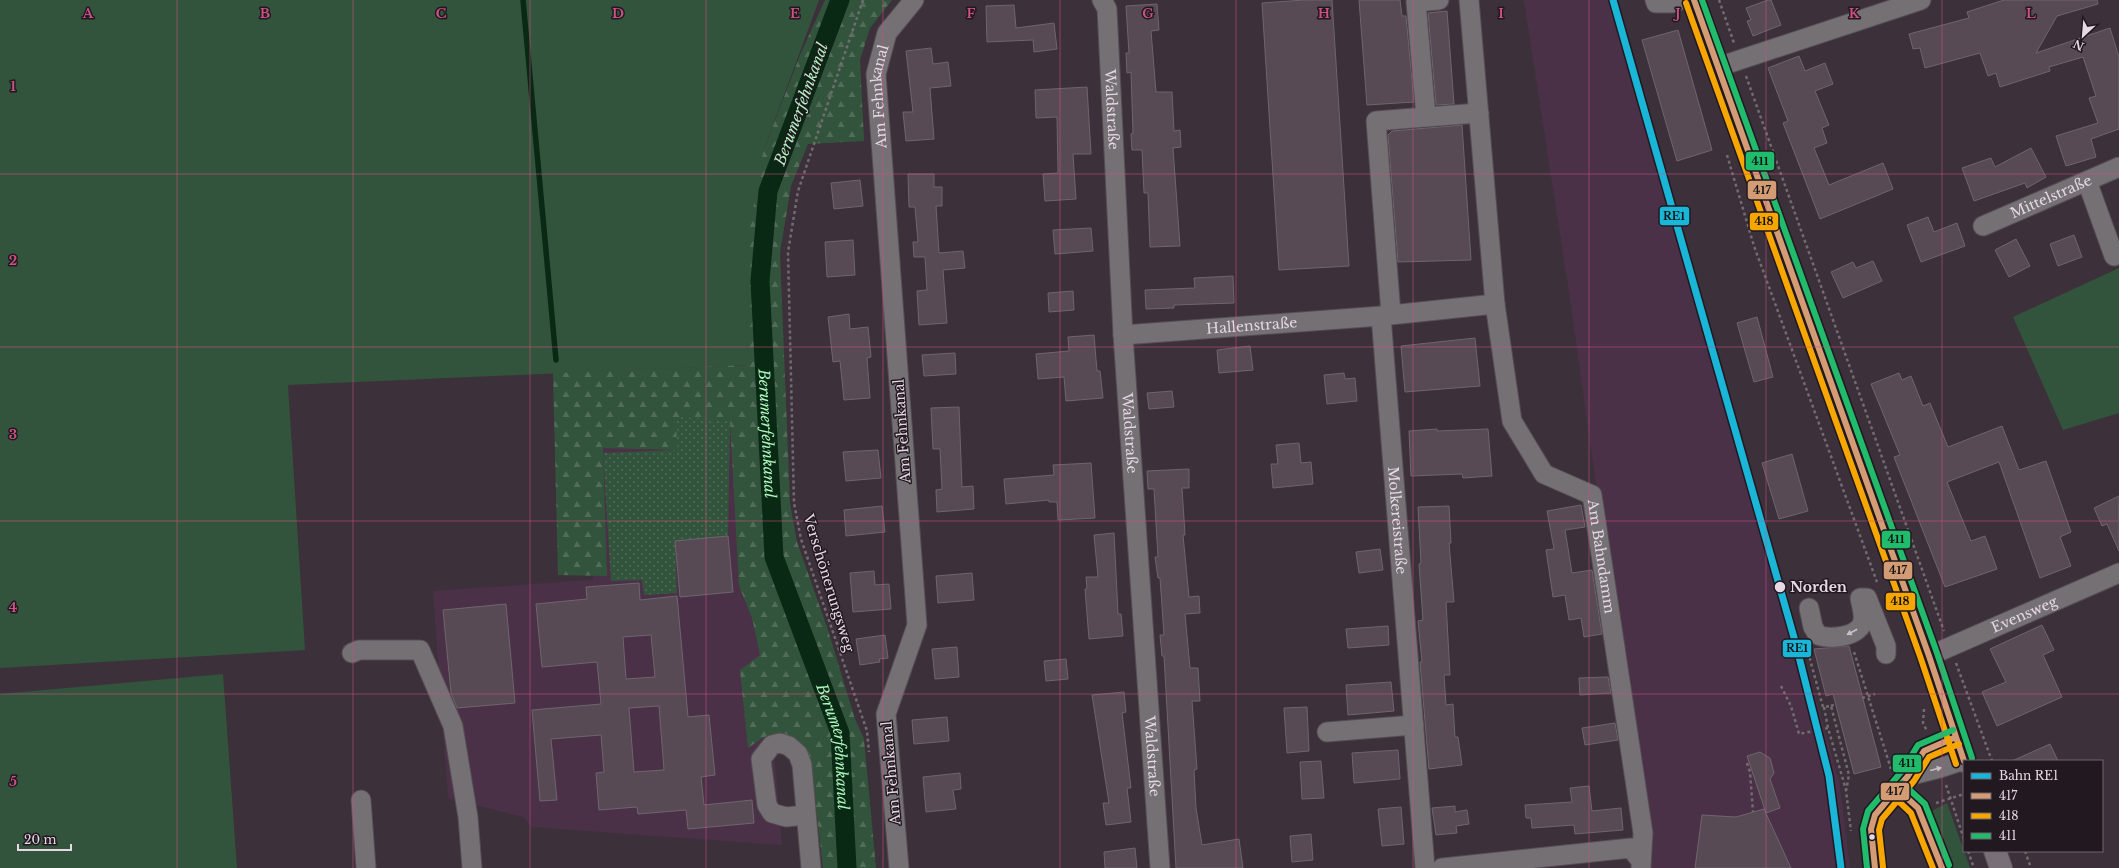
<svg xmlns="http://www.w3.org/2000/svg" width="2119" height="868" font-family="'Libre Baskerville',serif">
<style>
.built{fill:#4a3147}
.green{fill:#33543c}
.forest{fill:url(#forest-firs)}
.park{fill:url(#park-dots)}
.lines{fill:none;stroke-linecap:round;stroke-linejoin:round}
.stream{stroke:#092914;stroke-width:5.5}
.canal{stroke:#092914;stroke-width:19}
.building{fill:#574a55;stroke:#6f656d;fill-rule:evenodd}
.minor-casing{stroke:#564d54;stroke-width:21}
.major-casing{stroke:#564d54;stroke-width:24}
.path{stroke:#716c70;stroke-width:2.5;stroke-dasharray:3 3;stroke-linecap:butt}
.minor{stroke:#747074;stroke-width:19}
.major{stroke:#787076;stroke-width:22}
.bus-1-casing{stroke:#211820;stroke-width:9}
.bus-2-casing{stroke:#211820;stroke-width:9}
.bus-3-casing{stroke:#211820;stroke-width:9}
.bus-1{stroke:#d39c74;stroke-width:6}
.bus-2{stroke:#f7a600;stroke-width:6}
.bus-3{stroke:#20bc6c;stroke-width:6}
.rail-1-casing{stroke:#211820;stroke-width:10}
.rail-1{stroke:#1ab6d8;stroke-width:7}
.oneway{fill:#cabec8}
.grid{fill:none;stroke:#cd5284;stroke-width:1;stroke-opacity:0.55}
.stop-dot{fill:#e6d8e4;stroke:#211820;stroke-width:1.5}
.labels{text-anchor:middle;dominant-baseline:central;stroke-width:3;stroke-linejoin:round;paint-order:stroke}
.street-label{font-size:14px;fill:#e6d8e4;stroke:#211820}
.stop-label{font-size:14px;font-weight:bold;fill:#e6d8e4;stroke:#211820;text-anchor:start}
.water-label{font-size:15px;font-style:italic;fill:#aef7be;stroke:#211820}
.grid-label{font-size:13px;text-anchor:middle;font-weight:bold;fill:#cd5284;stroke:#211820;stroke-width:3;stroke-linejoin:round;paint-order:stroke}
.line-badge{stroke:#211820;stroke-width:1.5}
.pale-badge-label{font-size:11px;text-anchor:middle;font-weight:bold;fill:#111}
</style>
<defs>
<pattern id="forest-firs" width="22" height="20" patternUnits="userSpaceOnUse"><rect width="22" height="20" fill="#33543c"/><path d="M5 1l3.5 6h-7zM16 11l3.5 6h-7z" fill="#516c58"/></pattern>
<pattern id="park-dots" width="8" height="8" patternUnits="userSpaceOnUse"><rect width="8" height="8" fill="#33543c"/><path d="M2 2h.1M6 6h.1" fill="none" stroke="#516c58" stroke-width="1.8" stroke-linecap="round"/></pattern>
</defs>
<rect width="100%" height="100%" fill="#3c313a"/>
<path class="built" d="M1524 0H1617L1839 780 1850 868H1650L1569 292Z
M743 381 782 845 532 827 523 817 448 798 433 591 593 580 572 385Z"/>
<path class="green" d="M0 0H819L763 152 746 317 749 365 288 385 305 650 0 668Z
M2119 268V413L2063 430 2013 317Z
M223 674 237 868H0V694Z
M1947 803 1970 868H1948L1928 813Z"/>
<path class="forest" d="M825 0H892L870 28 860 60 864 141 808 144 791 186 780 253 790 503 797 542 827 627 855 719 864 739 876 868H823L815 797 806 756 781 735 764 737 748 748 740 670 760 655 752 618 739 586 730 420 678 450 603 448 607 576 558 575 553 373 748 365 746 317 748 238 763 152 800 55Z"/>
<path class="park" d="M675 417 730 420 728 536 675 541 677 593 644 595 642 580 611 581 603 453 678 450Z"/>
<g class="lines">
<path class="stream" d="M523 0 556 360"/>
<path class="canal" id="s1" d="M840 0 768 191 760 281 774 557 840 733 847 868"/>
</g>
<path class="building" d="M1304 0H1332L1349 266 1279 270 1262 3Z
M1359 0H1400L1402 16H1406L1414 102 1367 105Z
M1768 0H1771L1781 25 1753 36 1747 21 1751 20 1746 8Z
M2004 0H2097L2098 4 2057 16 2036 53 2110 28 2119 57V129L2091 139 2096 157 2066 166 2056 136 2098 123 2089 98 2096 96 2083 57 2049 67 2050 71 2000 87 1996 73 1988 76 1980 53 1925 68 1920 48 1913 49 1909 34 1969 18 1967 12Z
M1157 4 1159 30 1151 31 1156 92H1172L1174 131 1180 130 1181 147 1173 148 1180 246 1150 247 1148 193H1144L1142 150H1132L1131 134 1133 133 1131 72 1127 73 1126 53H1129L1126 6Z
M1014 5 1016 28 1054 23 1057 49 1034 52 1033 40 987 42 986 6Z
M1447 11 1454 104 1436 105 1428 13Z
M1678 30 1712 150 1677 161 1642 40Z
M931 48 933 64 948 62 951 86 930 88 934 139 906 141 903 112H913L906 51Z
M1799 56 1805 71 1825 63 1833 84 1815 91 1829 125 1822 128 1827 143 1814 148 1829 185 1883 163 1893 189 1820 219 1783 123 1788 121 1768 68Z
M1087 87 1091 154H1073L1076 199 1045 201 1043 174 1058 173 1057 117 1036 118 1035 90Z
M1462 125 1471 260 1398 262 1388 135 1392 131Z
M2031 148 2046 177 2027 188 2025 183 1974 201 1962 168 1991 158 1995 167Z
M908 174H934V187H942V206H936L939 253 963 251 965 268 943 270 947 323 919 325 917 291 927 290 925 257H914L913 242H918L915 207H909Z
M860 180 863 206 834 209 831 183Z
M1928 217 1934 232 1957 223 1965 246 1921 262 1907 225Z
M1091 228 1093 251 1055 254 1053 230Z
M2074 235 2082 257 2058 266 2050 244Z
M2016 239 2030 266 2009 277 1995 250Z
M853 240 855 275 827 277 825 242Z
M1873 261 1882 281 1843 298 1831 272 1853 262 1856 268Z
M1233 276 1234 303 1174 305V308L1146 309 1145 290 1195 288 1194 278Z
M1073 291 1074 310 1049 312 1048 293Z
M849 314 850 329 868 327 871 357 867 358 870 398 844 400 840 361 833 362 828 317Z
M1757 317 1773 377 1754 382 1737 323Z
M1094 335 1097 371H1100L1103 398 1066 401 1064 377 1038 379 1036 354 1069 351 1068 337Z
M1475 338 1480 386 1405 392 1401 346Z
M1250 346 1253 370 1219 373 1217 350Z
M955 353 956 374 924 376 922 355Z
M1344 373 1345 379 1355 378 1357 401 1327 404 1324 375Z
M1899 373 1902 380 1911 376 1923 406 1930 403 1948 447 2002 426 2019 470 2046 461 2071 532 2060 537 2071 566 2040 578 1999 462 1947 482 1971 541 1985 536 1997 569 1945 587 1894 457 1900 455 1871 384Z
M1172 391 1174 407 1149 409 1147 393Z
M959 407 962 487 973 486 974 509 937 512 936 490 942 489 940 449H933L931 408Z
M1437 429V431L1488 429 1492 476 1463 478 1462 474 1411 476 1409 431Z
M1299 443 1301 463 1311 462 1313 484 1273 488 1271 464H1278L1276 445Z
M878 450 881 478 846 481 843 452Z
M1792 454 1808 511 1779 519 1762 463Z
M1091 463 1095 518 1058 520 1057 502H1049V500L1006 504 1004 479 1054 475 1053 465Z
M1189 469V488H1182L1185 535H1183L1189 597 1199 596 1200 613 1185 614 1190 668H1198L1200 701H1192L1197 769 1194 770 1196 808 1202 845 1239 839 1243 868H1176L1164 656H1162L1160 635H1164L1160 578H1158L1155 557H1158L1154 489H1148L1147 471Z
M2119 496V551L2107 524 2102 526 2094 508Z
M1581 505 1585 527 1565 530 1572 573 1592 570 1602 634 1584 637 1581 618 1569 620 1565 595 1553 597 1546 550 1554 549 1547 511Z
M882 506 885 532 846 536 844 510Z
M1449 506 1451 543H1449L1454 602H1446L1450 675H1444L1446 705 1453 704 1455 737H1458L1462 765 1429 769 1420 662H1422L1418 621 1423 620 1419 564 1421 563 1418 507Z
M1114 533 1118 614H1121L1123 636 1089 639 1085 589H1087L1086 577H1098L1094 535Z
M728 536 733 592 680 597 675 541Z
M1380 549 1383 570 1359 573 1356 552Z
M874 571 875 585 889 584 891 609 853 612 850 573Z
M972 573 974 600 938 603 936 576Z
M639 583 640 600 677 596 688 717 709 715 715 775 701 777 704 805 752 800 754 823 688 829 686 810 638 814 637 807 599 810 596 773 604 772 601 735 551 739 557 800 540 801 532 710 601 704 597 662 542 667 536 604 587 599 586 587ZM651 635 655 677 626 679 623 637ZM659 706 664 770 634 772 629 708Z
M506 604 515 703 457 708 451 693 443 610Z
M2042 625 2054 650 2043 655 2062 697 1997 726 1982 692 2006 682 1990 649Z
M1388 626 1389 645 1348 648 1346 629Z
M885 635 888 658 879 659 880 662 860 665 856 639Z
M1849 646 1881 767 1854 774 1833 694 1826 696 1814 649Z
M957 647 959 677 935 679 932 649Z
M1066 659 1068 679 1046 681 1044 661Z
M1608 677 1611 693 1580 695 1579 678Z
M1391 682 1394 711 1348 715 1346 685Z
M1124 692 1126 712 1122 713 1131 788H1127L1131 822 1106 825 1103 803H1109L1092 695Z
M1307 707 1309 751 1287 753 1284 708Z
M947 717 949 741 914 744 912 720Z
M1615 723 1618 740 1585 745 1582 728Z
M2050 744 2058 761H2012Z
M1398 750 1400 779 1354 783 1352 753Z
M1760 752 1770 758 1774 773 1770 779 1780 808 1766 813 1747 756Z
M1321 761 1324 798 1302 799 1300 762Z
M960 773 961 789 953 790 956 809 926 812 923 777Z
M1589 786 1592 811 1621 808 1623 830 1575 834 1574 825 1532 828 1531 818H1526L1525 805 1572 802 1570 788Z
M1455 806V812L1467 810 1469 824 1456 826 1457 833 1436 835 1432 808Z
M1401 807 1404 844 1382 846 1378 809Z
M1764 809 1791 868H1695L1702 815 1736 817Z
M1311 834 1313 860 1292 862 1290 836Z
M1135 848 1137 868H1105L1104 852Z"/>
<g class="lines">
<g class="minor-casing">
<g id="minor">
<path id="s2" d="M1102 0 1107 9 1123 335 1160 868"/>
<path d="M1469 0 1495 304"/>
<path d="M1655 0 1656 3H1672L1680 0"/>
<path d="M1718 67 1921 0"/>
<path d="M1426 117 1479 113"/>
<path d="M2087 181 2114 256"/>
<path id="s3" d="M1983 226 2119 167"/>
<path d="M1391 314 1376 121 1426 117 1416 2 1439 0"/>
<path id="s4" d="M1381 316 1425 868"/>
<path id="s5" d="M1123 335 1381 316 1495 304 1512 421 1544 474 1592 495 1643 833 1641 868"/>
<path d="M1809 608 1813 627 1818 635C1830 640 1861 637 1863 620 1864 613 1861 604 1860 598H1867L1886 646V654"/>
<path d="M352 653 359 650H420L453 726 468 817 472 868"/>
<path id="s6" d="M1929 656 2119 573"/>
<path d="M1327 732 1414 725"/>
<path d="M1908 776 1940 768 1964 760"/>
<path d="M1897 789 1918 808 1942 868"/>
<path d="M361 800 366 868"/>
<path d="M806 815 786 817 772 813 767 805 761 759 772 745 780 743 789 746 798 754 802 765 811 868"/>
<path id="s7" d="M899 868 886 714 917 625 876 74 887 33 914 0"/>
<path d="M1442 868 1631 848 1641 861"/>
<path d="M1875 868 1871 829 1875 815 1908 776 1924 751 1956 737"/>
</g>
</g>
<g class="major-casing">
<path id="major" d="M1694 0 1929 656 1964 761
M1995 851 2001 868"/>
</g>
<path class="path" d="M863 0 798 191 788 252 794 503 801 539 867 731 869 752
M1719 0 1734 43
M1746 76 1944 631
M1727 155 1754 246 1877 582
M1808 652 1823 707 1831 706 1849 775 1846 791 1851 831
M1854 652 1891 769
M1956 663 1992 761
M1781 686 1791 706 1799 734 1828 728 1846 790
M1862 698 1875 694
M1831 706 1836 704
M1824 707 1828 728
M1924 709 1923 723 1927 731
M1747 763 1750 772 1753 812
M1946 785 1964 839
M1936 803 1964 794
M1968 851 1974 868
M2025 851 2031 868"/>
<use href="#minor" class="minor"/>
<use href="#major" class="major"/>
<g class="bus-1-casing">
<path id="bus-1" d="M1694 0 1929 656 1964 761
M1897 789 1918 808 1942 868
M1875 868 1871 829 1875 815 1908 776 1924 751 1956 737"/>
</g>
<g class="bus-2-casing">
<path id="bus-2" d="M1686 3 1921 659 1956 764
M1892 795 1911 813 1933 868
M1883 867 1879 830 1882 819 1914 781 1929 757 1959 744"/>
</g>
<g class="bus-3-casing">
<path id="bus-3" d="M1702 0 1937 653 1972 758
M1902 783 1925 804 1949 865
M1867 868 1863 829 1868 811 1902 771 1918 745 1953 730"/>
</g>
<use href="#bus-1" class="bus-1"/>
<use href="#bus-2" class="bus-2"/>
<use href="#bus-3" class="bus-3"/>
<g class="rail-1-casing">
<path id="rail-1" d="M1613 0 1795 641 1829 776 1841 868"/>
</g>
<use href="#rail-1" class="rail-1"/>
</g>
<defs><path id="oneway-solid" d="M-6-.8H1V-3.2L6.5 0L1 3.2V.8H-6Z"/></defs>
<g class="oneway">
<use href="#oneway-solid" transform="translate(1852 632) rotate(152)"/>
<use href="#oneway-solid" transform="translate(1936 769) rotate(-14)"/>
</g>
<path class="grid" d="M177 0V868M353 0V868M530 0V868M706 0V868M883 0V868M1060 0V868M1236 0V868M1413 0V868M1589 0V868M1766 0V868M1942 0V868M0 174H2119M0 347H2119M0 521H2119M0 694H2119"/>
<g class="stop-dot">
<circle cx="1780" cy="587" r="6"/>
<circle cx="1872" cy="837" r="3.5"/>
</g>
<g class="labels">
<g class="street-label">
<text stroke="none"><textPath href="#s7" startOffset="779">Am Fehnkanal</textPath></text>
<text stroke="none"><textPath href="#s2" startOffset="111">Waldstraße</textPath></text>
<text stroke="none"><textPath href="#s3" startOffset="74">Mittelstraße</textPath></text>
<text stroke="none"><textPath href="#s5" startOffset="129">Hallenstraße</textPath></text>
<text transform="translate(902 431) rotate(-94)">Am Fehnkanal</text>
<text stroke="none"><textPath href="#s2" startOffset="435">Waldstraße</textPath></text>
<text stroke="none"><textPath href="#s4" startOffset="205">Molkereistraße</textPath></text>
<text stroke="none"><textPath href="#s5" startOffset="668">Am Bahndamm</textPath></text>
<text transform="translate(829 583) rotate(73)">Verschönerungsweg</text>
<text stroke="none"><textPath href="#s6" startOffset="104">Evensweg</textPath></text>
<text stroke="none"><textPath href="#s2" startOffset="759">Waldstraße</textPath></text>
<text transform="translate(891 773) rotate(-95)">Am Fehnkanal</text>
</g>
<g class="stop-label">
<text x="1790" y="587">Norden</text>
</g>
<g class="water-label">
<text transform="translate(801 104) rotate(-70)">Berumerfehnkanal</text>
<text stroke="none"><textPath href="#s1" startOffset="447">Berumerfehnkanal</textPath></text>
<text stroke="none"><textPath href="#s1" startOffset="771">Berumerfehnkanal</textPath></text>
</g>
</g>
<g class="grid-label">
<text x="88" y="18">A</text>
<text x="265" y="18">B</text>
<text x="441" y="18">C</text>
<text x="618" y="18">D</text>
<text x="795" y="18">E</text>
<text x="971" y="18">F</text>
<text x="1148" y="18">G</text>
<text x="1324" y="18">H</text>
<text x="1501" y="18">I</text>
<text x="1678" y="18">J</text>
<text x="1854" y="18">K</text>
<text x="2031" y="18">L</text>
<text x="13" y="91">1</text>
<text x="13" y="265">2</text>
<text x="13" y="439">3</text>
<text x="13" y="612">4</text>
<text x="13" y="786">5</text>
</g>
<g class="line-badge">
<rect x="1745" y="151" width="30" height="20" rx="4" fill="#20bc6c"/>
<rect x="1747" y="180" width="30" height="20" rx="4" fill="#d39c74"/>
<rect x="1659" y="206" width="31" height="20" rx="4" fill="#1ab6d8"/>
<rect x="1749" y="212" width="30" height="19" rx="4" fill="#f7a600"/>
<rect x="1881" y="530" width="30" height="19" rx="4" fill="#20bc6c"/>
<rect x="1883" y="561" width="30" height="19" rx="4" fill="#d39c74"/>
<rect x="1885" y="592" width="31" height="19" rx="4" fill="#f7a600"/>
<rect x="1782" y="639" width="30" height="19" rx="4" fill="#1ab6d8"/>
<rect x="1892" y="754" width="30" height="19" rx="4" fill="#20bc6c"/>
<rect x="1880" y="782" width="30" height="19" rx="4" fill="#d39c74"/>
</g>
<g class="pale-badge-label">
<text x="1760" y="165">411</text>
<text x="1762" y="194">417</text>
<text x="1674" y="220">RE1</text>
<text x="1764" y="225">418</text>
<text x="1896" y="543">411</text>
<text x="1898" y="574">417</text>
<text x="1900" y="605">418</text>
<text x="1797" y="652">RE1</text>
<text x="1907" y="767">411</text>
<text x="1895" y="795">417</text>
</g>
<rect x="1963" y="760" width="140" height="92" fill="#211820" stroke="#70656e"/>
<rect x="1971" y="773" width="20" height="6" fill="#1ab6d8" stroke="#70656e"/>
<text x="1999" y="780" font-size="12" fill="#e6d8e4">Bahn RE1</text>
<rect x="1971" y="793" width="20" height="6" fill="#d39c74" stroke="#70656e"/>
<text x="1999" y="800" font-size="12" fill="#e6d8e4">417</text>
<rect x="1971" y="813" width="20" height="6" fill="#f7a600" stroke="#70656e"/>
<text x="1999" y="820" font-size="12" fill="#e6d8e4">418</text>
<rect x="1971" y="833" width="20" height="6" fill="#20bc6c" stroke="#70656e"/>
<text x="1999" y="840" font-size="12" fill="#e6d8e4">411</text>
<g transform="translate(2083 36) rotate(206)" stroke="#211820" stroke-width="3" paint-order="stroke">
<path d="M0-3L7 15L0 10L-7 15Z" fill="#e6d8e4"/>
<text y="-6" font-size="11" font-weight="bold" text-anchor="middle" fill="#e6d8e4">N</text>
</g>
<path d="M18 844v6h53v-6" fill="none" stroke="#e6d8e4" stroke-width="2"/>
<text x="24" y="844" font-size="12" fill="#e6d8e4" stroke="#211820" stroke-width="3" paint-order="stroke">20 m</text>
</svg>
